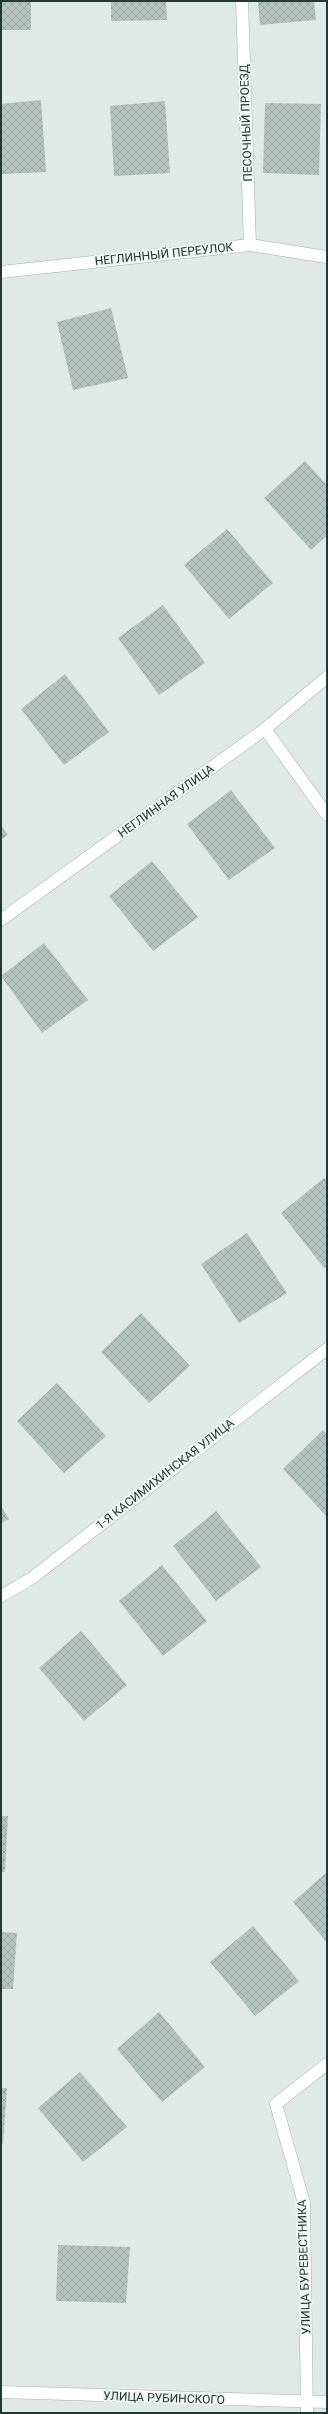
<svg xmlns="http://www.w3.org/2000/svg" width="328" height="2414" font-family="Roboto,sans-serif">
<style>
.building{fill:url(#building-cross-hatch)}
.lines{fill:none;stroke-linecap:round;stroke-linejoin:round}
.minor-casing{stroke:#a2b0ac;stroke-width:13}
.minor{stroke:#fff;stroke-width:12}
.labels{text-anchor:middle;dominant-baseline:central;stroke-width:4;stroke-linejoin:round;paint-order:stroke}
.street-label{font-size:12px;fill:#213732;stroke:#eff6f3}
</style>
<defs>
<pattern id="building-cross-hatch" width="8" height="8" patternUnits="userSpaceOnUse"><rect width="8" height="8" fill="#b4c3be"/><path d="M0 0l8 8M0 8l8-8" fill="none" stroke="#9aa8a4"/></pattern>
</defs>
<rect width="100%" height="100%" fill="#dfe9e5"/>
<path class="building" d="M1 1H31V30H1Z
M111 1H166L167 20 111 21Z
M258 1H314L316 20 260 25Z
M41 100 46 172 1 174V104Z
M165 101 170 173 114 176 110 106Z
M265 103 321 104 319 175 263 173Z
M111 308 128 378 73 390 57 322Z
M305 461 327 485V536L311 550 264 498Z
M227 529 273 583 229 619 184 565Z
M163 605 205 663 159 695 118 638Z
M65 674 109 732 64 765 21 709Z
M231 790 275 848 229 880 187 824Z
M1 825 8 835 1 840Z
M152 861 198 917 153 951 109 896Z
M44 943 88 1000 42 1033 1 976Z
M324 1178 327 1181V1266L324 1268 281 1213Z
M247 1233 287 1293 239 1323 201 1264Z
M141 1313 190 1366 149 1403 101 1352Z
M57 1383 106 1436 64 1473 17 1421Z
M323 1430 327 1434V1517L283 1469Z
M1 1506 9 1519 1 1523Z
M216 1511 261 1567 216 1601 173 1546Z
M162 1565 207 1621 163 1656 119 1601Z
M81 1631 127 1685 84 1721 39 1668Z
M1 1816H8L5 1872H1Z
M327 1872V1943L293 1902Z
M253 1926 299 1981 255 2016 210 1962Z
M1 1932 17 1933 13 1989H1Z
M159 2012 205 2067 162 2102 117 2049Z
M80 2072 127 2127 83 2162 38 2108Z
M1 2088H7L3 2144H1Z
M58 2245 130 2247 126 2303 56 2301Z"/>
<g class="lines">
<g class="minor-casing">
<path id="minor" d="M242 1 250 245
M1 272 250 245 327 257
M265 729 327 815
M1 920 265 729 327 677
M1 1596 32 1578 327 1349
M1 2392 327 2402
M307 2413 304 2203 276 2104 327 2064"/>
</g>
<use href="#minor" class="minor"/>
</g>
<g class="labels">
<g class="street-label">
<text transform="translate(246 123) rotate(-92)">ПЕСОЧНЫЙ ПРОЕЗД</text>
<text transform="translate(164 254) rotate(-6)">НЕГЛИННЫЙ ПЕРЕУЛОК</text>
<text transform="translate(166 801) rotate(-36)">НЕГЛИННАЯ УЛИЦА</text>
<text transform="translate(165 1474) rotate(-38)">1-Я КАСИМИХИНСКАЯ УЛИЦА</text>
<text transform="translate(304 2267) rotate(-92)">УЛИЦА БУРЕВЕСТНИКА</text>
<text transform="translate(164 2398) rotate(2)">УЛИЦА РУБИНСКОГО</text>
</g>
</g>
<rect width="328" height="2414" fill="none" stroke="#213732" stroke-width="4"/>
</svg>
